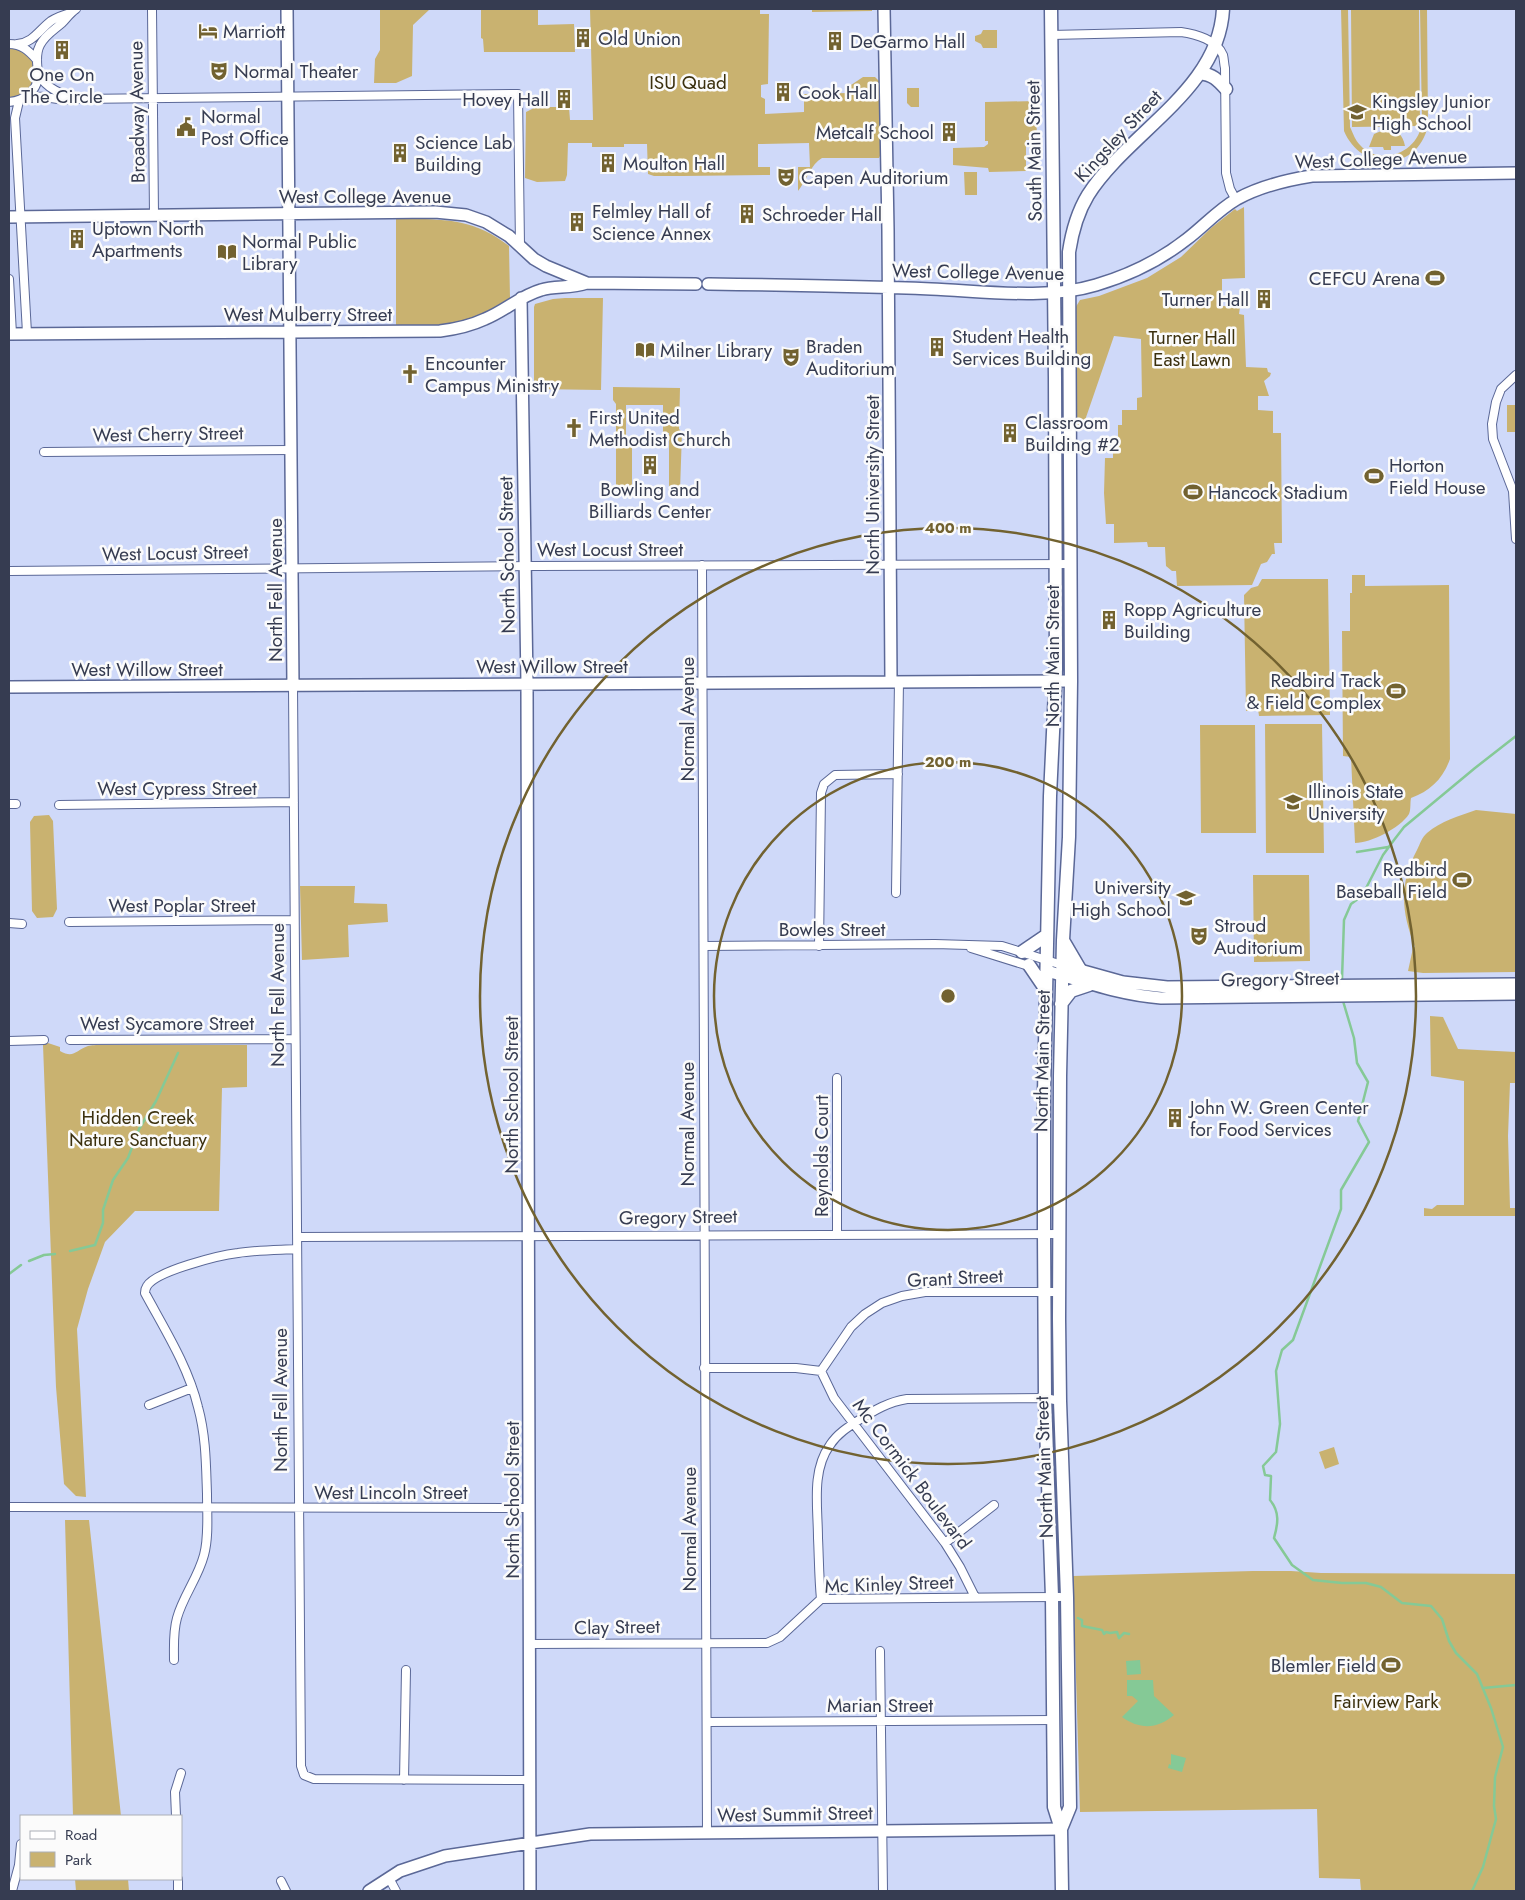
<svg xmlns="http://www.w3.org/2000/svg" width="1525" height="1900" font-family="Jost,sans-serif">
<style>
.green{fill:#c9b270}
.water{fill:#85c996}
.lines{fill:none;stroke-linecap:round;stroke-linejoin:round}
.stream{stroke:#85c996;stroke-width:2.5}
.street-casing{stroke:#5b6897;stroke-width:10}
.secondary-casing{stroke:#5b6897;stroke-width:14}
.primary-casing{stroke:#5b6897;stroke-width:15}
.street{stroke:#fff;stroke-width:8}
.secondary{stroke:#fff;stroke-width:11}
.primary{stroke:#fff;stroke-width:12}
.ring{fill:none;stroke:#726230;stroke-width:2.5}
.labels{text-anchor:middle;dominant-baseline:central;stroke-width:5;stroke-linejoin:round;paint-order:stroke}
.poi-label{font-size:19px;fill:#363c51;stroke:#fbfbfb;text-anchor:start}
.park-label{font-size:19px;fill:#3b300e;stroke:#fbfbfb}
.street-label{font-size:19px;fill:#363c51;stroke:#fbfbfb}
.centre{fill:#726230;stroke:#fbfbfb;stroke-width:2.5}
.ring-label{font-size:15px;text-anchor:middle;font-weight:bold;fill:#726230;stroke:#fbfbfb;stroke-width:5;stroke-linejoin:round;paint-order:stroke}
</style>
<rect width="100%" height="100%" fill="#cfd9f9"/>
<path class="green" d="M380 9H430L413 25 412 76 396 83H374L375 59 380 50Z
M481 9H538V25L574 24 575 52H484L483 39 481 38Z
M590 9H760V14H769L768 84 761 85V97L765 99V114L804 112V94L848 93 851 91V85L863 77H875L879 81 881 154 879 158H822C811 164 806 181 798 191V167H810L809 143 758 144V167H770V175L682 176H654L648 174 647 144H624V147H592V143H568L567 175 565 181 537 182 525 178 526 112 536 107H569L570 120H593Z
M812 9H872V11L812 12Z
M1341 9H1348L1350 127C1353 133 1355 140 1360 145 1381 168 1420 152 1422 121L1420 9H1427L1428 126C1417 172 1362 173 1344 131Z
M1351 9H1419L1420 126 1352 127Z
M983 30H997V48H983L981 44 975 41V36L981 34Z
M9 48C45 49 43 98 9 97Z
M907 88H919V107H911L907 103Z
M1036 101 1037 140H1026V171L989 172 988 168 953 165V148L984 147 988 144V141H985V102Z
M1386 129C1397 129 1403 135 1405 146H1391V150H1384L1383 147H1369L1374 134Z
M964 172H977V195H965Z
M1244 207 1245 278 1222 279V306L1240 307 1239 314 1244 315 1246 367 1267 368 1268 372 1271 373 1270 376 1264 381 1269 396H1258V410L1273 411V433H1281L1282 543H1274L1275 554H1272L1267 562 1261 564 1252 585 1177 586 1176 571H1172L1166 566 1165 547H1148L1147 542 1114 543V524H1106L1104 493 1105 458H1113V438L1118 437V425H1122V410H1137V398L1142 397 1141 339 1114 336 1082 429H1075L1074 310 1080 300 1099 296 1147 278 1181 257 1211 228 1235 209 1237 211Z
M396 219C441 219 472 217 509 246L510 298C491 309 472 323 450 326 433 329 414 328 396 328Z
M565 298H603L601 390 534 389V307L535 304 553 299Z
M613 387 680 388 679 429 682 432 680 491H669V433H663V405H626V442H632V487L628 491 616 490V404L613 400Z
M1507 405H1516V432H1507Z
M1352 575H1365V586L1449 585 1450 759C1443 779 1430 791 1411 798 1410 803 1411 810 1409 814 1400 828 1371 843 1355 843L1351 757 1343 756 1342 631H1350V593H1352Z
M1262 579H1328L1330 715 1259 716 1258 709 1246 711 1244 595 1251 588 1258 586Z
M1265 724H1322L1324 853H1266Z
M1200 725H1255L1256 833H1201Z
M1476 810 1516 814V972L1423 973 1408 971 1413 948 1415 947C1401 911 1399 884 1417 850 1420 844 1422 837 1427 833 1441 821 1459 816 1476 810Z
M49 815 53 821 57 909 53 917 37 918 32 911 30 822 34 816Z
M1253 875H1309L1310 961 1254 962Z
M300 886H355L354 903 387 904 388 922 348 925 349 957 302 960Z
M1430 1016 1443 1017 1458 1049 1516 1052V1083H1510L1508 1136 1510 1208H1516V1216H1424V1208L1432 1209 1437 1205H1464V1081L1431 1076Z
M48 1043 60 1047V1051C74 1059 76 1050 88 1046 91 1045 97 1045 101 1045H247V1087L222 1088 219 1211H135L105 1242 88 1289 77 1329 86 1497 76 1496 64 1484 56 1387 43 1045Z
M1334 1447 1339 1464 1325 1469 1319 1452Z
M65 1520H89L121 1816H73Z
M1253 1571H1291L1321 1573 1516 1574V1891H1361L1360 1879 1319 1878 1317 1809 1080 1812 1073 1576Z
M75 1879H128L129 1891H76Z"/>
<path class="water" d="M1140 1660 1141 1674 1127 1675 1126 1661Z
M1127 1680H1153L1154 1696 1174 1715C1158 1729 1140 1730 1122 1717L1138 1701 1132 1696H1127Z
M1171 1754 1186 1758 1182 1772 1168 1768 1169 1764 1171 1765Z"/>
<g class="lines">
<path class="stream" d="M1357 852 1388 847
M1342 979 1344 920 1351 904 1362 896 1383 855 1394 840 1404 827 1475 768 1516 736
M1343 1001 1354 1038 1357 1063 1368 1082 1358 1121 1369 1142 1341 1190V1209L1293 1340 1282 1350 1276 1371 1280 1424 1276 1452 1263 1466 1265 1475 1271 1476 1270 1500C1280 1512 1278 1524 1274 1538L1292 1565 1313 1580 1342 1583H1366L1381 1587 1402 1603 1431 1606 1442 1619 1449 1641 1456 1653 1477 1674 1491 1708 1503 1747 1495 1777 1494 1806 1496 1819 1483 1867 1472 1891
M70 1251 95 1245 103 1223V1210L113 1180 128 1158 139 1129 156 1101 178 1053
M29 1261 44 1255 55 1254
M9 1274 21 1265
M1078 1618 1082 1620V1626L1102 1630 1104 1634 1106 1632 1110 1633 1117 1632 1119 1638 1124 1633 1129 1634
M1483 1688 1516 1685"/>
<g class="street-casing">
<path id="street" d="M152 9 154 216
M1051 35 1181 32C1196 34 1217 40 1223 55 1224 59 1224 64 1225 68L1226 173 1230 189 1236 200
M9 44C22 44 29 51 37 60
M17 44C33 43 39 30 51 21 57 17 63 15 70 13
M39 75C47 89 61 94 76 98
M25 97C43 93 59 103 78 99L518 94 520 246
M19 101 15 118 27 333
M9 102C18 101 23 99 30 93 46 79 31 61 40 45 45 35 54 30 62 23 67 18 70 13 76 9
M9 279 12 334
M1516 375 1501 389 1496 402 1492 424 1493 439 1513 491 1516 539
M44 452 292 450
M702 565 707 1833
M9 571 535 566 1071 564
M293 686 301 1766 304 1775 314 1779 529 1780
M9 804H16
M59 805 294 802
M896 893 899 681
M69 922 294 920
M9 923 22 924
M704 946 935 944 1002 946 1062 965
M819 946 821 793 824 784 835 775 898 774
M971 948 1032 967
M70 1040 295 1039
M9 1041 44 1040
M837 1233V1078
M298 1237 1059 1234
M704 1368H796L821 1371 851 1327 865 1314 882 1303 902 1296 925 1292H1059
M821 1371 834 1398 945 1543 960 1567 975 1597
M149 1405 192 1388
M9 1507 530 1508
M945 1543 994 1505
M821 1599C819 1579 819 1558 818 1538 818 1508 811 1471 830 1445 837 1434 848 1427 859 1420 875 1410 888 1402 907 1399L1045 1398 1060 1401
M529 1644 767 1643 780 1637 821 1599 1060 1597
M880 1651 883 1891
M174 1660C174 1646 173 1632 177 1618 183 1596 198 1578 204 1555 209 1537 207 1514 207 1494 206 1465 206 1436 198 1407 188 1366 165 1330 145 1293 145 1290 145 1289 147 1286 156 1271 220 1255 238 1253 257 1250 277 1250 296 1249
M707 1722 1053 1720
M404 1780 406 1670
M176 1816 175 1792 181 1773
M389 1878 396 1891
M178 1879V1891
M281 1881 286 1891
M12 1891 19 1865 21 1844"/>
</g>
<g class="secondary-casing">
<path id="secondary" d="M287 9 293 686
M884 9 888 230 891 681
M9 217 435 212 466 215 486 222 509 236 534 259 546 266 587 283 696 284
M708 284C782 285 857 286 931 289 983 291 1047 300 1096 285 1130 275 1159 261 1187 239 1204 226 1218 210 1237 199 1261 186 1286 180 1312 176L1516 173
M521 298 527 684 530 1891
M9 334 440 331C456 329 470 326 485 319 505 311 520 296 541 290 555 285 570 289 587 283
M9 687 1071 681
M1062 965 1123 982 1167 987 1516 984
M1047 971C1085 982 1121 995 1161 998L1516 994
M369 1891 400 1871 445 1856 590 1834 1061 1829"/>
</g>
<g class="primary-casing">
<path id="primary" d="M1051 9 1055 377 1056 669 1050 796 1044 1094V1233L1045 1398 1052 1597 1054 1807 1061 1829 1062 1891
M1200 73C1213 75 1217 79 1226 89
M1064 942 1081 971
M1022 952 1047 935
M1029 965 1046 990
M1061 1004 1071 991 1089 985
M1061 1829 1070 1807 1067 1597 1060 1401 1059 1319 1060 1076 1063 940 1069 837 1071 681 1069 252C1072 232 1077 213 1088 195 1128 132 1219 90 1223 9"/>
</g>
<use href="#street" class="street"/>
<use href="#secondary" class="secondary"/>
<use href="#primary" class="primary"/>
</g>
<g class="ring">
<circle cx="948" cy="996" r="234"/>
<circle cx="948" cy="996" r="468"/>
</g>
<defs>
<g id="hotel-bare" transform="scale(1.5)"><path d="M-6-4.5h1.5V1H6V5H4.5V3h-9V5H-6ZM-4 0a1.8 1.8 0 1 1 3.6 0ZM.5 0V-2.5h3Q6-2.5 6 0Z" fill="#726230" stroke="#fbfbfb" stroke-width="2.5" paint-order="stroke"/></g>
<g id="building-bare" transform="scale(1.5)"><path d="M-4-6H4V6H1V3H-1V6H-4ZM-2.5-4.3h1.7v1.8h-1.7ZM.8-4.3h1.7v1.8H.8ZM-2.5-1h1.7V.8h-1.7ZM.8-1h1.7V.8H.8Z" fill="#726230" stroke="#fbfbfb" stroke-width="2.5" paint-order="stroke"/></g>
<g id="theatre-bare" transform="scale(1.5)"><path d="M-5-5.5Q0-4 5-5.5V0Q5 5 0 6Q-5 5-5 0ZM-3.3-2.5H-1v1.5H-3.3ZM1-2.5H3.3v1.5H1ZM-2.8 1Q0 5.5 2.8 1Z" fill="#726230" stroke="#fbfbfb" stroke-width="2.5" paint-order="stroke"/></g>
<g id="school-bare" transform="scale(1.5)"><path d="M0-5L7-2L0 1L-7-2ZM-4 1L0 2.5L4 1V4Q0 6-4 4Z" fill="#726230" stroke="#fbfbfb" stroke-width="2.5" paint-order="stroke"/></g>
<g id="civic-bare" transform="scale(1.5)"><path d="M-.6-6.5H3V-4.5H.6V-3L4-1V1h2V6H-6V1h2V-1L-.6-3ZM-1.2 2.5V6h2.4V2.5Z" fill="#726230" stroke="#fbfbfb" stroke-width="2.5" paint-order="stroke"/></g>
<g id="library-bare" transform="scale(1.5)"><path d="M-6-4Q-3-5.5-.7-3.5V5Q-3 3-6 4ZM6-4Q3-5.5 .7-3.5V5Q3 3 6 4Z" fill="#726230" stroke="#fbfbfb" stroke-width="2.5" paint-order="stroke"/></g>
<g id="stadium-bare" transform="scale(1.5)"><path d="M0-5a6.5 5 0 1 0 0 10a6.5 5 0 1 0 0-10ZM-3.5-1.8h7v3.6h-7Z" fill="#726230" stroke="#fbfbfb" stroke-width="2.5" paint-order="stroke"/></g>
<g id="church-bare" transform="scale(1.5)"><path d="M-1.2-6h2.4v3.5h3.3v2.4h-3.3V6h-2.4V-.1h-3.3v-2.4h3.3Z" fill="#726230" stroke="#fbfbfb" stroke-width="2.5" paint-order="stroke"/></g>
<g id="university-bare" transform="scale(1.5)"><path d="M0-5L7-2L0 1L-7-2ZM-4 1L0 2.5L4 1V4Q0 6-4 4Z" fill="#726230" stroke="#fbfbfb" stroke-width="2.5" paint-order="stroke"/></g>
</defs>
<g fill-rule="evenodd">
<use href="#hotel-bare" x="208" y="31"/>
<use href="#building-bare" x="583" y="38"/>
<use href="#building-bare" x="835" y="41"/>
<use href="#building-bare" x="62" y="50"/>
<use href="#theatre-bare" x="219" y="71"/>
<use href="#building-bare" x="783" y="92"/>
<use href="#building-bare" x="564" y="99"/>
<use href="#school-bare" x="1357" y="112"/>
<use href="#civic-bare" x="186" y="127"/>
<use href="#building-bare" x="949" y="132"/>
<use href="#building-bare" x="400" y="153"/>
<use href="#building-bare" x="608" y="163"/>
<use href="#theatre-bare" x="786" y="177"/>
<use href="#building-bare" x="747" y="214"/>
<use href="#building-bare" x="577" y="222"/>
<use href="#building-bare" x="77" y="239"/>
<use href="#library-bare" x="227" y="252"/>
<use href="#stadium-bare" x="1435" y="278"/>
<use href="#building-bare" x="1264" y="299"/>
<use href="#building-bare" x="937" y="347"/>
<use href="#library-bare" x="645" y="350"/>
<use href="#theatre-bare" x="791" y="357"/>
<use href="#church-bare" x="410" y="374"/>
<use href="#church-bare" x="574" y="428"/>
<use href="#building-bare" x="1010" y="433"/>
<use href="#building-bare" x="650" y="465"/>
<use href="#stadium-bare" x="1374" y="476"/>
<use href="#stadium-bare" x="1193" y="492"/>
<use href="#building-bare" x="1109" y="620"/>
<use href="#stadium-bare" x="1396" y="691"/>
<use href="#university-bare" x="1293" y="802"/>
<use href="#stadium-bare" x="1462" y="880"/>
<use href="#school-bare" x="1186" y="898"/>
<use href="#theatre-bare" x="1199" y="936"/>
<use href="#building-bare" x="1175" y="1118"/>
<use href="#stadium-bare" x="1391" y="1665"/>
</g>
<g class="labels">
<g class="poi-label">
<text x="223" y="31">Marriott</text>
<text x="598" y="38">Old Union</text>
<text x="850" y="41">DeGarmo Hall</text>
<text x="234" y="71">Normal Theater</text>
<text x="62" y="74" text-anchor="middle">One On<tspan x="62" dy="22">The Circle</tspan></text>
<text x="798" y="92">Cook Hall</text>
<text x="549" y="99" text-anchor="end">Hovey Hall</text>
<text x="1372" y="101">Kingsley Junior<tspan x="1372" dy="22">High School</tspan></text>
<text x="201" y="116">Normal<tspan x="201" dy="22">Post Office</tspan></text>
<text x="934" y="132" text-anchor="end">Metcalf School</text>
<text x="415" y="142">Science Lab<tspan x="415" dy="22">Building</tspan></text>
<text x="623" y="163">Moulton Hall</text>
<text x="801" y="177">Capen Auditorium</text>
<text x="592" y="211">Felmley Hall of<tspan x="592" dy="22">Science Annex</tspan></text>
<text x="762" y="214">Schroeder Hall</text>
<text x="92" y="228">Uptown North<tspan x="92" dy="22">Apartments</tspan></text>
<text x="242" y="241">Normal Public<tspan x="242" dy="22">Library</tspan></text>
<text x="1420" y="278" text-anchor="end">CEFCU Arena</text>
<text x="1249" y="299" text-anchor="end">Turner Hall</text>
<text x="952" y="336">Student Health<tspan x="952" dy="22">Services Building</tspan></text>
<text x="806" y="346">Braden<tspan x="806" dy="22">Auditorium</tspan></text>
<text x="660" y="350">Milner Library</text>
<text x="425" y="363">Encounter<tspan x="425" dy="22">Campus Ministry</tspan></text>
<text x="589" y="417">First United<tspan x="589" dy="22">Methodist Church</tspan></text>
<text x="1025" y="422">Classroom<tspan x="1025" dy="22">Building #2</tspan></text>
<text x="1389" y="465">Horton<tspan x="1389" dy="22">Field House</tspan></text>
<text x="650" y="489" text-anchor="middle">Bowling and<tspan x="650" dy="22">Billiards Center</tspan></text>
<text x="1208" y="492">Hancock Stadium</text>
<text x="1124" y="609">Ropp Agriculture<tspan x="1124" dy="22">Building</tspan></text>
<text x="1381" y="680" text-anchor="end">Redbird Track<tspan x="1381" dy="22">&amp; Field Complex</tspan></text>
<text x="1308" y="791">Illinois State<tspan x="1308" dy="22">University</tspan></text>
<text x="1447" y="869" text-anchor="end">Redbird<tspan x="1447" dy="22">Baseball Field</tspan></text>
<text x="1171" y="887" text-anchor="end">University<tspan x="1171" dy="22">High School</tspan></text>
<text x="1214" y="925">Stroud<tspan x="1214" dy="22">Auditorium</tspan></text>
<text x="1190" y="1107">John W. Green Center<tspan x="1190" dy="22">for Food Services</tspan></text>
<text x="1376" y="1665" text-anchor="end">Blemler Field</text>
</g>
<g class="park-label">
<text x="688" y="82">ISU Quad</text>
<text x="1192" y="337">Turner Hall<tspan x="1192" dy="22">East Lawn</tspan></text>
<text x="138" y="1117">Hidden Creek<tspan x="138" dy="22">Nature Sanctuary</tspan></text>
<text x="1386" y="1701">Fairview Park</text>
</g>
<g class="street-label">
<text transform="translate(137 112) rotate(-91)">Broadway Avenue</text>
<text transform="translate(1118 136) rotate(-47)">Kingsley Street</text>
<text transform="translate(1034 151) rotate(-91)">South Main Street</text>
<text transform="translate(1381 159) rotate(-2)">West College Avenue</text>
<text x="365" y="196">West College Avenue</text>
<text transform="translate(978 272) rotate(1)">West College Avenue</text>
<text x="308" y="314">West Mulberry Street</text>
<text transform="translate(168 434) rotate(-1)">West Cherry Street</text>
<text transform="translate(872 485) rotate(-90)">North University Street</text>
<text x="610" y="549">West Locust Street</text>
<text transform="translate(175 553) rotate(-1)">West Locust Street</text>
<text transform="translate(507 555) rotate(-91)">North School Street</text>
<text transform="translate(275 590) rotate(-90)">North Fell Avenue</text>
<text transform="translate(1052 656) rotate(-90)">North Main Street</text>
<text x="552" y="666">West Willow Street</text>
<text x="147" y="669">West Willow Street</text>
<text transform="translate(687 719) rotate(-90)">Normal Avenue</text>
<text x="177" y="788">West Cypress Street</text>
<text x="182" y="905">West Poplar Street</text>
<text x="832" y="929">Bowles Street</text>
<text transform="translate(1280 979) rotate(-1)">Gregory Street</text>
<text transform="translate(277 995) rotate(-90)">North Fell Avenue</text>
<text x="167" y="1023">West Sycamore Street</text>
<text transform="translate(1042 1061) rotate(-89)">North Main Street</text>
<text transform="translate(511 1095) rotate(-90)">North School Street</text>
<text transform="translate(687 1124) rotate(-90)">Normal Avenue</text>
<text transform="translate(821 1156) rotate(-90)">Reynolds Court</text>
<text transform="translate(678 1217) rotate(-1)">Gregory Street</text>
<text transform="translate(955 1278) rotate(-3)">Grant Street</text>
<text transform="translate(280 1400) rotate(-90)">North Fell Avenue</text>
<text transform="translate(1044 1467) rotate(-92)">North Main Street</text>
<text transform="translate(912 1474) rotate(53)">Mc Cormick Boulevard</text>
<text x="391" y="1492">West Lincoln Street</text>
<text transform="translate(512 1500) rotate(-90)">North School Street</text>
<text transform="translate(689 1529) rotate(-90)">Normal Avenue</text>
<text transform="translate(889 1584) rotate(-2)">Mc Kinley Street</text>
<text transform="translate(617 1627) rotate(-1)">Clay Street</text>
<text x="880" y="1705">Marian Street</text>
<text transform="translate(795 1814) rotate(-1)">West Summit Street</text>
</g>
</g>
<circle cx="948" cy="996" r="8" class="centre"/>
<g class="ring-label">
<text x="948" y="533">400 m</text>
<text x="948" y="767">200 m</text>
</g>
<rect width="1525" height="1900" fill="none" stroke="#363c51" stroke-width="20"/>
<rect x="20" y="1815" width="162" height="65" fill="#fbfbfb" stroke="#acafb7"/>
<rect x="30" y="1831" width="25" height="8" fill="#ffffff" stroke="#acafb7"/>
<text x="65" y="1840" font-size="15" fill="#363c51">Road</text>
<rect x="30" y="1852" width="25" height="15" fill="#c9b270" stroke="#acafb7"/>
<text x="65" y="1865" font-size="15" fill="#363c51">Park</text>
</svg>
